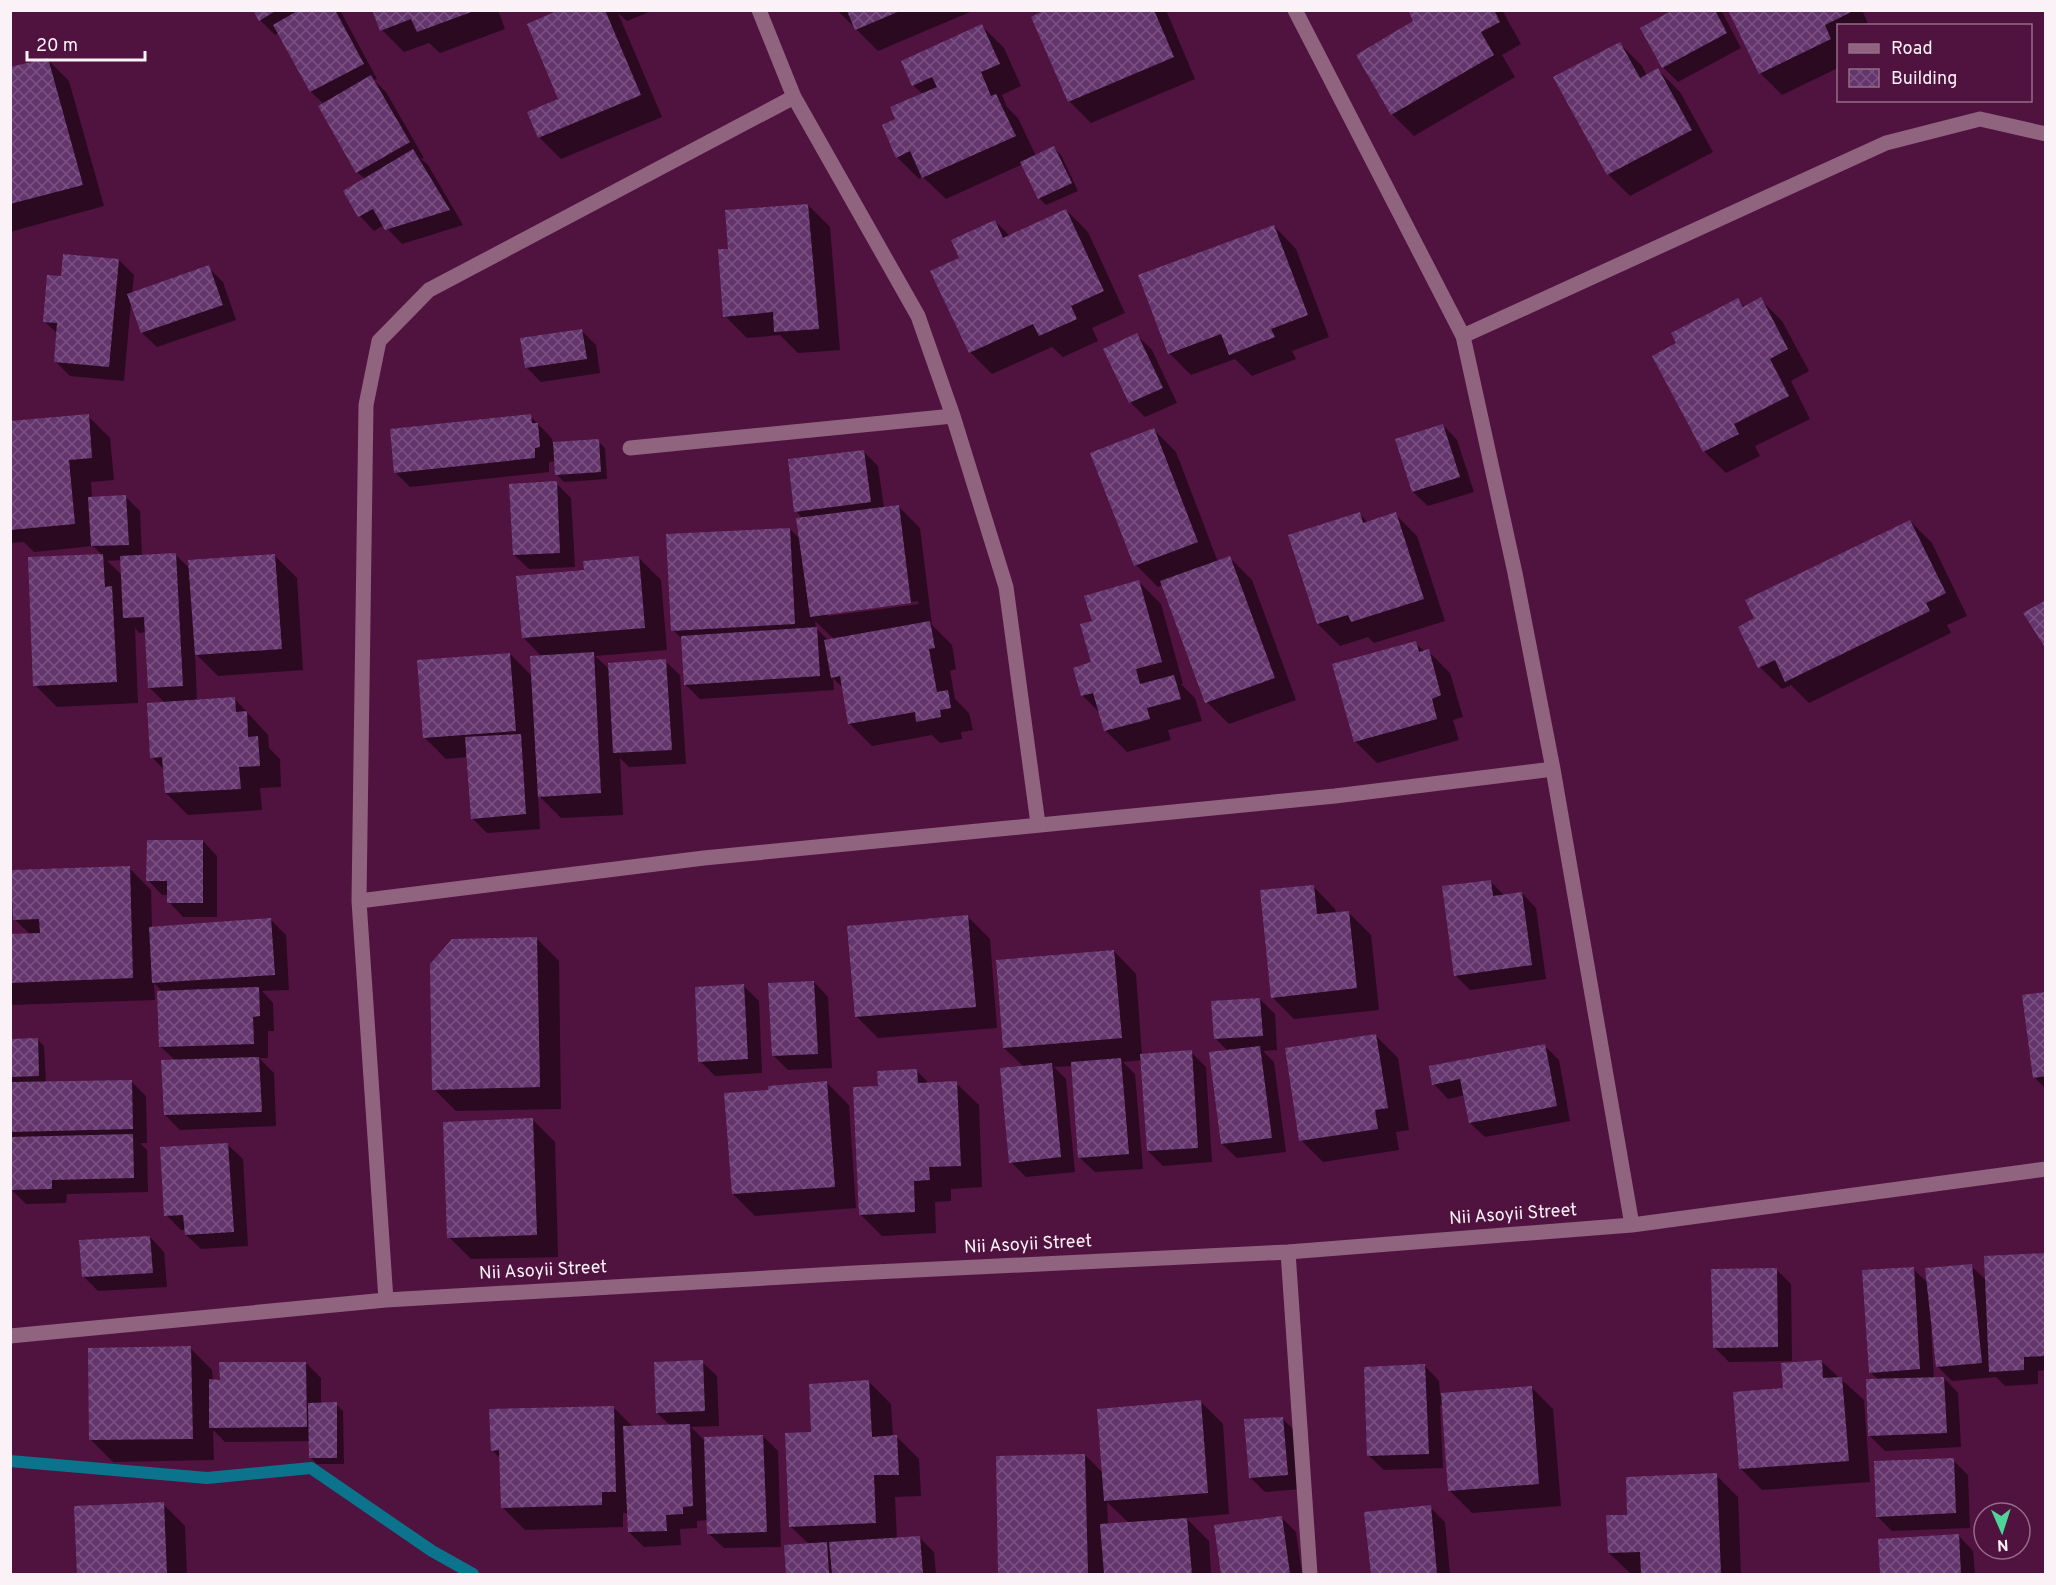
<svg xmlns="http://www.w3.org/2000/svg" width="2056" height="1585" font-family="Overpass,sans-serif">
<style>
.shadow{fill:#0007;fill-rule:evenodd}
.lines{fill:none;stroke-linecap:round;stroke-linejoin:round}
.stream{stroke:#0c738d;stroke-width:12}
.building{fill:url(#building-cross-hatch)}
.minor{stroke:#90637f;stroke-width:15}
.labels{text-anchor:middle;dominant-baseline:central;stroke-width:4.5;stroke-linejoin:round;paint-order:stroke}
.street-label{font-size:18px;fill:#faf2f6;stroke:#50123f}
</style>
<defs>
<pattern id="building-cross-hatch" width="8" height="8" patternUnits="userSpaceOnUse" patternTransform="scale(1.5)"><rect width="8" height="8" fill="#64356d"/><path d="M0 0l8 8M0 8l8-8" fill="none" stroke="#7b5382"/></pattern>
</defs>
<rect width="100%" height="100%" fill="#50123f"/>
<path class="shadow" d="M255 10H340L341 12 377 79 374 80 386 92 424 158 421 159 428 165 463 225 402 244 384 225 374 231 360 216 365 179 357 172 324 104 311 92 279 33 275 35 260 20Z
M374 10H498L505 29 440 53 429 43 404 52 382 30Z
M562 10H654L627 21 618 13 662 117 561 159 539 137 560 100Z
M837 10H969L970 12 878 51Z
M1049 10H1166L1195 79 1091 123 1069 101Z
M1409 10H1502L1521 44 1502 55 1515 77 1414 136 1392 114 1415 21Z
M1676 10H1721L1741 48 1678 82 1663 67 1642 29Z
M1730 10H1862L1869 26H1838V68L1782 95 1760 73Z
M982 26 1004 48 1021 86 1002 95 1007 107 1018 118 1036 156 1054 148 1061 155 1078 191 1046 205 1039 198 1023 164 946 199 923 177 919 179 897 157V120L923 94 913 85Z
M1620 44 1642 66 1647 76 1658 70 1680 92 1713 152 1630 196 1608 174Z
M47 59 69 81 104 206 10 232V69Z
M808 205 830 227 840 350 798 353 780 335 747 338 725 316 729 250Z
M1066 210 1088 232 1125 313 1092 328 1098 341 1063 357 1052 347 992 374 970 352 961 259 995 221 1010 236Z
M1274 226 1296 249 1329 337 1292 351 1296 359 1252 376 1235 359 1191 375 1169 353Z
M119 260 134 275 132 294 208 267 223 282 236 320 157 347 142 333 131 302 124 381 70 376 55 361 58 334 45 322Z
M1760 299 1782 321 1809 371 1791 381 1810 419 1755 446 1760 456 1726 473 1704 451 1678 344 1738 300 1745 307Z
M581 330 596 345 600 373 541 382 526 367Z
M1137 335 1152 350 1177 403 1145 417 1130 402 1105 350Z
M88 416 110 438 114 480 91 482 92 498 125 496 140 511 142 556 176 555 190 569 275 556 297 578 303 670 218 676 195 653 197 701 234 698 268 735 269 748 280 759 281 787 260 788 262 810 188 815 166 793 164 770 152 757 165 703 149 687 146 632 139 633 135 628 138 703 57 707 35 685 103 556 93 546 34 552 24 542 10 543V423ZM122 560V575L107 561Z
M530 416 545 431 552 439 553 444 598 441 605 448 607 479 564 482 557 475 556 461 549 462V472L410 487 396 473Z
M1443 425 1457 440 1474 492 1428 506 1413 492Z
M1154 430 1176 452 1218 562 1230 558 1252 580 1296 700 1229 724 1207 702 1163 585 1158 587 1136 565Z
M864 452 878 466 884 508 898 506 920 528 932 625 952 645 956 669 950 671 955 699 969 713 973 730 961 732 962 739 940 743 932 735 872 746 850 724 843 688 833 678 834 690 700 699 685 684 683 640 673 630 790 529 801 540 803 519 796 511ZM918 601 919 604 828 616V613ZM815 621 835 640 829 641 816 628Z
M556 483 571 498 575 567 529 569 514 555Z
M1360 514 1368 523 1395 514 1417 536 1445 621 1374 643 1368 637 1340 646 1318 624Z
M1910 521 1932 543 1967 616 1947 625 1951 633 1809 703 1791 685 1782 689 1760 667 1740 627Z
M638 557 661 580 667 650 595 656 610 670 665 661 680 675 686 764 629 767 620 758 623 815 561 818 538 795 540 829 487 833 472 818 468 757 446 759 424 737 510 654 533 677 542 657 524 638 586 571Z
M1139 582 1161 604 1183 684H1181L1195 698 1202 721 1168 730 1171 740 1127 752 1105 730 1100 713 1082 695 1093 663 1094 622Z
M1415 643 1425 652 1428 651 1450 673 1463 717 1453 720 1459 740 1377 763 1355 741Z
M203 841 217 856V917H183L169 902V895H162L148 880Z
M129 868 151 890 152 928 271 920 286 935 289 990 262 991 273 1003 274 1031H268V1058H259L274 1073 276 1126 180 1130 165 1115 176 1061 161 1047 163 992 154 983 155 1000 10 1005V935L30 934 15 920Z
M1490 881 1505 896 1522 893 1536 908 1546 979 1470 990 1455 975Z
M1313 886 1335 909 1336 914 1349 913 1371 935 1379 1010 1294 1019 1272 997Z
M968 917 990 939 997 1028 878 1038 856 1016Z
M537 939 559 961 561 1109 456 1111 434 1089Z
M1114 951 1136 974 1142 1055 1191 1052 1206 1067 1212 1162 1163 1166 1148 1151 1142 1060 1123 1062 1135 1074 1143 1169 1095 1172 1080 1158 1073 1066 1054 1067 1066 1079 1075 1172 1026 1177 1011 1162 1024 1067 1004 1048Z
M814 982 828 997 832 1068 788 1070 773 1055Z
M744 986 759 1001 762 1073 715 1076 700 1061Z
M2046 993V1089L2034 1077Z
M1260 999 1275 1014 1277 1050 1263 1051 1274 1062 1286 1152 1237 1158 1222 1144 1228 1051 1215 1038Z
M1376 1036 1398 1058 1409 1130 1396 1132 1399 1150 1323 1162 1301 1140Z
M37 1039 44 1046 46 1083 131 1081 146 1096 147 1143H140L147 1150 148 1192 67 1194 66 1203 26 1204 11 1189 10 1084H13L10 1081V1040Z
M1544 1045 1559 1060 1570 1121 1485 1137 1470 1123 1465 1095 1448 1099 1434 1084Z
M916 1070 930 1084 956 1083 979 1105 982 1187 951 1189V1201L935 1202 936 1233 882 1236 860 1214 879 1087Z
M827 1083 849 1105 856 1208 755 1216 733 1194 769 1091Z
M533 1120 555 1142 558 1257 471 1259 449 1237Z
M228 1145 243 1159 248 1246 201 1249 186 1235V1230H181L166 1215Z
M150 1237 164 1252 167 1287 98 1291 83 1276Z
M2044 1255 2046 1256V1370L2038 1371V1384L2005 1386 1996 1377 1952 1381 1937 1366 1933 1329 1931 1330 1934 1378H1944L1958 1393 1961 1447 1885 1451 1870 1436 1879 1380 1870 1372 1913 1269 1929 1284 1971 1266 1987 1281Z
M1776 1269 1791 1284 1792 1361 1729 1362 1714 1347Z
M190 1348 212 1370 213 1381H221L306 1363 321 1378V1404H336L343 1411 344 1464H317L310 1457V1441L225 1442 213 1430 214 1460 113 1462 91 1440Z
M702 1362 717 1376 719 1426 691 1427 705 1441 763 1436 778 1451 781 1547 724 1548 709 1534 708 1520 697 1521V1528L680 1529 681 1545 644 1547 629 1532 628 1513H623V1527L525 1530 503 1508 501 1459 492 1450 613 1407 633 1427 671 1426 657 1413Z
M1822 1362 1864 1400 1870 1482 1762 1490 1740 1468 1784 1390Z
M1425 1366 1439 1381 1440 1395 1531 1387 1553 1409 1561 1506 1472 1513 1450 1491 1443 1405H1440L1443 1468 1384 1470 1369 1456Z
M869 1382 891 1404 893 1437H897L919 1459 921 1496 895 1497 897 1539 920 1538 934 1552 936 1574H788L786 1546 809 1544 791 1527 812 1434Z
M1201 1402 1223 1424 1229 1514 1186 1518 1209 1541 1211 1574H1000L997 1457 1085 1455 1104 1474ZM1107 1502 1129 1523 1108 1525Z
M1282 1418 1297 1433 1302 1489 1265 1492 1250 1477Z
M1953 1460 1968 1475 1970 1528 1892 1531 1877 1516Z
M1716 1475 1738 1497 1741 1574H1631L1609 1553 1629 1516Z
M163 1504 185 1526 187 1574H78L75 1508Z
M1430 1507 1445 1522 1450 1574H1372L1366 1514Z
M1281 1517 1296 1532 1302 1574H1222L1216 1527Z
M1959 1536 1973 1551 1975 1574H1882L1880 1540Z"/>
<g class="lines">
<path class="stream" d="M10 1461 207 1478 311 1468 432 1551 473 1574"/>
</g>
<path class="building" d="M253 10H277L259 21Z
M299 10H335L364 64 310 92 273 25Z
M372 10H474V11L417 32 411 19 380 31Z
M559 10H605L641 95 538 138 527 112 558 99 527 24Z
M1045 10H1154L1174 57 1068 102 1031 17Z
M1408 10H1494L1500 22 1481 32 1494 55 1391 115 1356 55 1413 21Z
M1673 10H1715L1727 33 1662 68 1640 28Z
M1728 10H1855L1825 25 1831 39 1759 74Z
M847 11H900L855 30Z
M982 24 1000 64 981 72 991 96 996 94 1016 136 922 178 910 151 896 158 882 125 895 119 890 107 937 87 932 77 912 86 901 61Z
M1620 42 1640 78 1658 68 1692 130 1607 175 1553 77Z
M48 58 83 185 10 204V67Z
M371 75 410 142 356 173 318 106Z
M1054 146 1072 183 1038 199 1020 162Z
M413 149 450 210 385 230 373 209 358 217 343 191Z
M808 204 819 329 774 332 773 312 723 317 718 249H728L725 210Z
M1066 209 1104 291 1071 306 1077 319 1039 336 1033 324 969 353 930 271 959 258 951 240 995 220 1003 238Z
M1274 225 1308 315 1271 329 1275 337 1229 355 1221 334 1168 354 1138 275Z
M63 254 119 259 109 367 54 362 57 323 43 322 47 275 61 276Z
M209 265 223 305 141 333 127 294Z
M1761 297 1788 349 1770 359 1789 396 1734 424 1739 434 1703 452 1652 356 1676 343 1671 333 1738 298 1743 307Z
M582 329 587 359 525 368 520 338Z
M1137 333 1163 388 1129 403 1103 349Z
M89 414 92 458 69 460 75 524 10 530V421Z
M531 414 532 423H538L540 447 535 448V458L394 473 390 429Z
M1443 424 1460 477 1412 492 1395 439Z
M1154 428 1198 542 1134 566 1090 453Z
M599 439 601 472 555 475 553 442Z
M864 450 871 502 794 512 788 459Z
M557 481 560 553 513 555 509 484Z
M126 495 129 545 91 546 88 497Z
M899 505 911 603 810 617 796 518Z
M1360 512 1363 523 1396 512 1424 599 1351 622 1348 615 1317 624 1288 535Z
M1910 520 1946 593 1926 603 1930 611 1785 682 1775 660 1758 668 1738 627 1754 618 1745 600Z
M790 528 795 624 671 631 666 534Z
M176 553 183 686 148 688 144 617 123 618 120 556Z
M103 554 105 587 112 586 117 682 33 686 28 557Z
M275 554 282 649 195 655 188 560Z
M639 556 645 628 522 638 516 576 584 570 583 561Z
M1230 556 1275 678 1205 703 1160 581Z
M1139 580 1162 662 1136 669 1140 684 1174 675 1181 699 1147 708 1150 719 1104 731 1093 693 1081 696 1073 668 1091 662 1080 624 1092 621 1084 596Z
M2046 600V649L2023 613Z
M930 621 935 648 929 649 937 692 948 690 951 708 940 710 941 717 916 722 915 712 848 724 840 676 831 678 824 640Z
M817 627 820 676 684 685 681 636Z
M1416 641 1419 652 1429 649 1441 695 1432 699 1437 719 1354 742 1332 664Z
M594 652 601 793 538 797 530 656Z
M510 653 516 731 423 738 417 660Z
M666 659 672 750 613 753 608 663Z
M235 697 236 712 247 711 248 737 258 736 260 766 239 767 241 789 165 793 162 757 150 758 147 703Z
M521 734 526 814 471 819 465 737Z
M147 840H203V903H167V881H146Z
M130 866 133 978 10 983V934L40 933 39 919 13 920 11 870Z
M1491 880 1493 896 1522 892 1532 965 1454 976 1442 886Z
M1314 885 1317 914 1349 911 1357 988 1271 998 1260 890Z
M968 915 976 1007 855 1017 847 926Z
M271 918 275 975 152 983 149 927Z
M537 937 540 1087 432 1090 430 964 452 939Z
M1114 950 1122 1038 1003 1048 996 960Z
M814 981 818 1054 772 1056 768 983Z
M744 984 748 1059 698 1062 695 987Z
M259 987 260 1016 253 1017 254 1044 159 1047 157 991Z
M2046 992V1076L2033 1078 2022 995Z
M1260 998 1263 1036 1214 1039 1211 1001Z
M1376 1034 1388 1108 1375 1110 1378 1129 1299 1141 1285 1048Z
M38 1038 39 1076 10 1077V1039Z
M1545 1044 1557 1106 1469 1123 1460 1079 1432 1085 1429 1066Z
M1260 1046 1272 1138 1221 1144 1209 1052Z
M1192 1050 1198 1148 1147 1151 1140 1054Z
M259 1057 262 1112 164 1115 161 1060Z
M1121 1058 1129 1154 1078 1158 1071 1062Z
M1052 1063 1061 1157 1009 1163 1000 1068Z
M917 1069 918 1083 957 1081 961 1166 929 1167 930 1180 914 1181 915 1212 859 1215 853 1087 878 1086 877 1071Z
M132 1080 133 1129 10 1132V1082Z
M827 1081 835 1187 732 1194 724 1093 768 1090V1086Z
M533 1118 537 1235 447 1238 443 1122Z
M133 1134 134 1178 52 1180V1189L10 1190V1137Z
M228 1143 234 1232 185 1235 183 1215 164 1216 160 1147Z
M150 1236 153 1273 82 1277 79 1240Z
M2045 1253 2046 1356 2024 1357V1370L1989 1372 1984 1256Z
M1972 1264 1982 1363 1936 1367 1925 1268Z
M1914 1267 1920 1369 1869 1373 1862 1270Z
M1777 1268 1778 1347 1713 1348 1711 1269Z
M191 1346 193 1439 89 1440 88 1348Z
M703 1360 705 1411 656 1413 654 1362Z
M1822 1360 1823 1378 1842 1377 1849 1461 1739 1469 1733 1392 1783 1388 1781 1363Z
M219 1362H306L307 1427 209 1428V1379L220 1380Z
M1425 1364 1429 1454 1367 1456 1364 1367Z
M1944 1377 1947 1433 1868 1436 1866 1379Z
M869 1380 872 1437 897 1435 899 1475H874L876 1523 789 1527 785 1433 811 1432 809 1384Z
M1532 1386 1539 1484 1448 1491 1441 1393Z
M1201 1400 1208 1493 1104 1501 1097 1409Z
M337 1402V1458H309L308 1403Z
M614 1406 616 1492H602V1505L501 1508 499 1450 491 1451 489 1409Z
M1283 1417 1288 1475 1249 1478 1244 1419Z
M690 1424 693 1506 683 1507V1514L666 1515 667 1531 628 1532 623 1426Z
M763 1435 767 1532 707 1534 704 1437Z
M1085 1454 1088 1574H998L996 1456Z
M1954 1458 1956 1513 1876 1517 1874 1461Z
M1717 1473 1721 1574H1641L1640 1552 1608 1553 1606 1515H1627L1626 1477Z
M164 1502 167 1574H77L74 1506Z
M1431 1505 1437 1574H1371L1364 1512Z
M1282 1516 1290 1574H1221L1214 1525Z
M1187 1518 1192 1574H1104L1100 1524Z
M1959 1534 1961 1574H1880L1878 1539Z
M920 1536 923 1574H832L829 1542Z
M827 1542 829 1574H786L784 1545Z"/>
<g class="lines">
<path class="minor" d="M759 10 794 97 918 316 953 416 1006 587 1038 824
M1295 10 1463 336 1515 573 1553 769 1632 1225
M1463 336 1886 143 1980 119 2046 134
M630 448 953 416
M359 901 704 858 1335 796 1553 769
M1288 1252 1310 1574
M386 1300 359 901 366 405 379 341 429 290 794 97
M10 1336 386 1300 854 1273 1288 1252 1632 1225 2046 1169"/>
</g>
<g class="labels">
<g class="street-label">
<text transform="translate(1513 1215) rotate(-4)">Nii Asoyii Street</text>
<text transform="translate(1028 1245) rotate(-3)">Nii Asoyii Street</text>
<text transform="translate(543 1271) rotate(-3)">Nii Asoyii Street</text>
</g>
</g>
<rect width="2056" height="1585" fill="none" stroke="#faf2f6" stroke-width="24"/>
<rect x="1837" y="24" width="195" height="78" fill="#50123f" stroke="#946c88" stroke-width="1.5"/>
<rect x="1849" y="44" width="30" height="9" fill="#90637f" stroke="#946c88" stroke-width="1.5"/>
<text x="1891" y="54" font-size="18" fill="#faf2f6">Road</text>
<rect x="1849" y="69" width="30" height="18" fill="url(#building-cross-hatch)" stroke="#946c88" stroke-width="1.5"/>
<text x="1891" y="84" font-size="18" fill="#faf2f6">Building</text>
<g transform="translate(2002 1531) rotate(177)"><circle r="28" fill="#50123f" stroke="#946c88" stroke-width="1.5"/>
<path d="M0-4.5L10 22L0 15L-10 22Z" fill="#4ed399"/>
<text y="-9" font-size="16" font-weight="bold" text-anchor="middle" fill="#faf2f6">N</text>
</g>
<path d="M27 51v9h118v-9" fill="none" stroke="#faf2f6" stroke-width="3"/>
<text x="36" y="51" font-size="18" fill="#faf2f6" stroke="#50123f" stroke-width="4.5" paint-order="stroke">20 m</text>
</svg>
